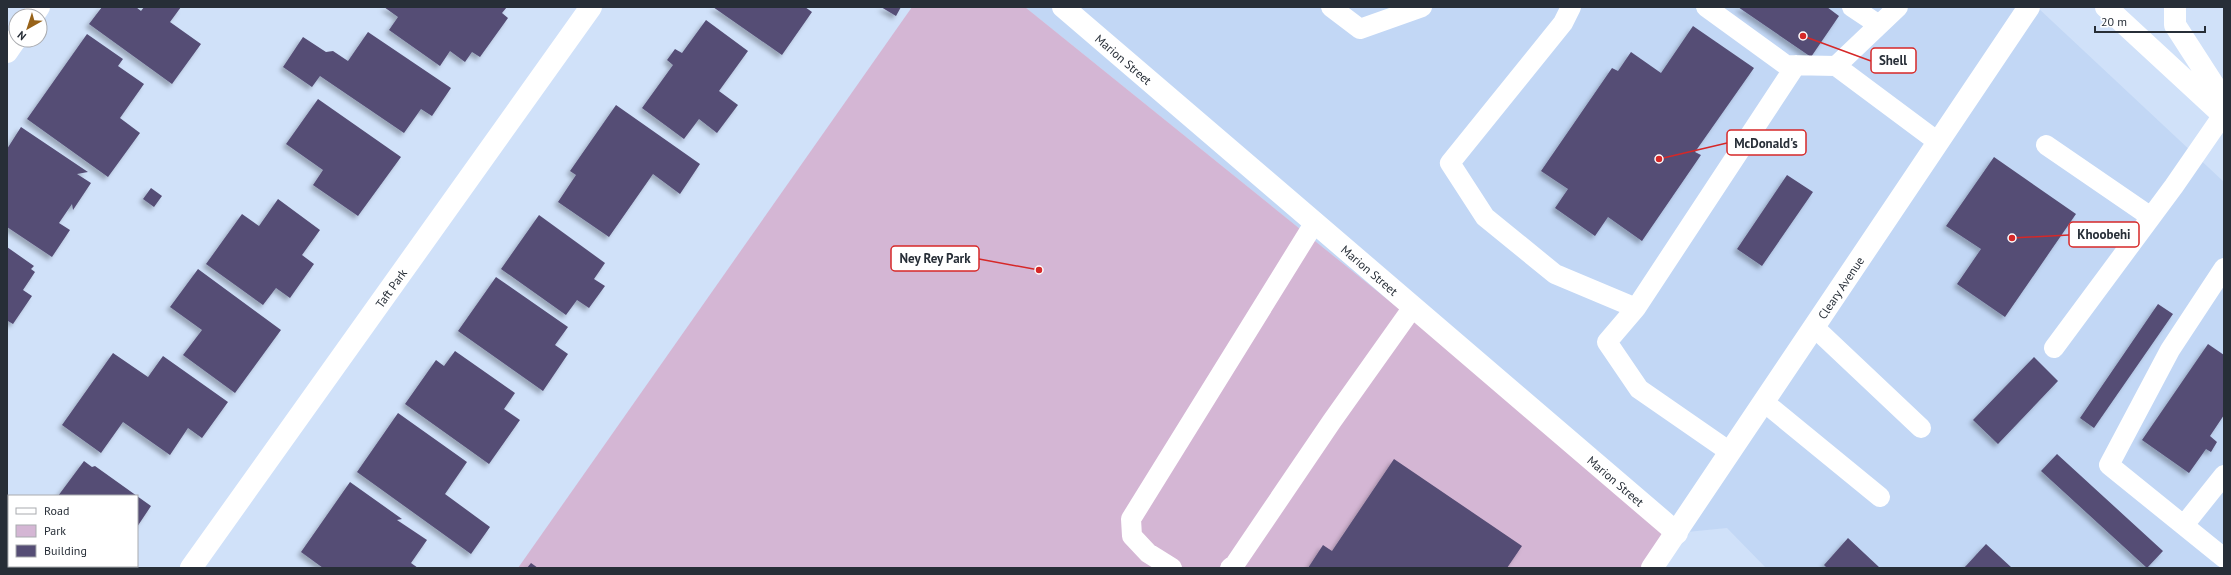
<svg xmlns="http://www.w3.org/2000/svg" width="2231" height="575" font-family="'PT Sans',sans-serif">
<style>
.built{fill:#c2d7f5}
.green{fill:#d4b6d4}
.building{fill:#554d75;filter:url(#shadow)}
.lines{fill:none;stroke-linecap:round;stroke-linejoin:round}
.service{stroke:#fff;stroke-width:20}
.minor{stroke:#fff;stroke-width:22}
.tertiary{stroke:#fff;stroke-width:22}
.primary{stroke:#fff;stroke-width:22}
.labels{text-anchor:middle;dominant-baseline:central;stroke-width:4;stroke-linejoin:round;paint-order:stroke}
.street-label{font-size:12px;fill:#272e37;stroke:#fff}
.leader{fill:none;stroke:#d62828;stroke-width:1.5}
.callout-dot{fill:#d62828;stroke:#fff;stroke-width:1.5}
.callout{fill:#fff;stroke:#d62828;stroke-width:1.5}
.callout-label{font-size:13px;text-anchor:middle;font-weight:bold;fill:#272e37}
</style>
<defs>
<filter id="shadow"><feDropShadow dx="-3.5" dy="3.5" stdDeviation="2" flood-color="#0004"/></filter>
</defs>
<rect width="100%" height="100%" fill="#d0e1f9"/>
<path class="built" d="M1025 7H2037L2224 182V568H1766L1727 528 1677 533Z"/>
<path class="green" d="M912 7H1025L1677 533 1653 568H518Z"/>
<path class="building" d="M102 7H136L141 11 144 7H181L170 22 201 44 172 84 89 24Z
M384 7H507L502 13 508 18 480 57 472 52 465 62 450 51 440 66 389 30 398 17Z
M713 7H805L812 12 782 55Z
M881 7H901L896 16Z
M1738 7H1827L1839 16 1811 57Z
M706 20 748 51 719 91 738 105 717 133 699 119 684 139 642 108 673 65 667 60 675 49 682 53Z
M1693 26 1754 68 1695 152 1701 155 1642 241 1608 217 1595 236 1555 208 1568 189 1541 171 1612 68 1618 71 1631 52 1661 73Z
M368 32 451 88 432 116 421 109 404 133 320 76 312 87 283 67 303 37 326 52 333 51 348 61Z
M87 34 123 59 118 66 144 84 120 118 140 133 108 177 27 119Z
M318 99 401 157 358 216 313 185 323 170 286 144Z
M616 105 700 164 680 194 653 174 609 237 558 202 576 175 570 171Z
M21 127 88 172 77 174 91 183 73 210 72 204 59 223 70 230 52 257 7 227V149Z
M1994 157 2076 214 2005 317 1957 284 1981 249 1946 226Z
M1787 175 1813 192 1762 266 1737 249Z
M151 188 162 196 154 207 143 199Z
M278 199 320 230 302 255 314 264 290 298 276 288 263 305 206 264 242 214 259 226Z
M539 215 605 263 594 279 605 286 589 308 577 300 566 315 501 269Z
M7 247 34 266 31 269 35 272 23 290 32 296 13 324 8 321 7 322Z
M198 269 281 330 235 393 183 355 202 330 170 307Z
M496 277 568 327 555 345 568 354 543 391 458 331Z
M2158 304 2173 314 2094 428 2080 418Z
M2208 344 2224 355V415L2210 436 2217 442 2211 452 2206 449 2189 473 2142 440Z
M455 351 515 393 504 409 520 420 489 464 405 404 436 360 444 366Z
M113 353 148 377 163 356 228 402 202 438 188 428 170 455 123 422 101 453 62 425Z
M2034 357 2058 381 1998 444 1973 420Z
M398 413 467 462 445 494 490 527 471 554 357 472Z
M2057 454 2163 551 2147 568 2041 471Z
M1394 459 1522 546 1507 568H1308L1323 545 1332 551Z
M84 461 92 467 95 466 137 496H58Z
M350 482 402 519 397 520 427 540 411 563 418 568H323L301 552Z
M137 496 151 506 137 527Z
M1848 538 1880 568H1827L1824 565Z
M1986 544 2012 568H1964Z
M7 554 9 555V566H24L27 568H7Z
M531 563 538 568H527Z
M70 566H109L108 568H72Z"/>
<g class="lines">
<path class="service" d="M1331 7 1360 29 1422 7
M1571 7 1563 23 1450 163 1485 217 1555 274 1636 308 1796 65
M1706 7 1786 65 1836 66 1938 142
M1852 7 1879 25
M1836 66 1898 7
M2046 145 2151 217
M2224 268 2170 350 2109 465 2224 558
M1636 308 1607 342 1639 389 1730 452
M1814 327 1921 428
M2054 348 2174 186 2223 115
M1764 402 1880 497
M2184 525 2224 475
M1172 568 1148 553 1132 536 1131 519 1315 222
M1230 568 1235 564 1332 421 1413 307"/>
<g class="minor">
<path id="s1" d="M1063 7 1677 533"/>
<path d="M33 16 39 7"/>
<path d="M7 52 16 39"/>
<path id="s2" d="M191 568 591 7"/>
</g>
<path class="tertiary" id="s3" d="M1652 568 2029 7"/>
<path class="primary" d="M2106 7 2224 116
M2175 7V25L2224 101"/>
</g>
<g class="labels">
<g class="street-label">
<text stroke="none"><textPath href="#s1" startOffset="80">Marion Street</textPath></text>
<text stroke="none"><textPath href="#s1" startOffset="404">Marion Street</textPath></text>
<text stroke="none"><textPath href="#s2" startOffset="344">Taft Park</textPath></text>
<text stroke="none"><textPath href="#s3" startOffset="338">Cleary Avenue</textPath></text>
<text stroke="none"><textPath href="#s1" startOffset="728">Marion Street</textPath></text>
</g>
</g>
<path class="leader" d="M1803 36L1871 61M1659 159L1727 143M2012 238L2069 235M1039 270L979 259"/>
<g class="callout-dot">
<circle cx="1803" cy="36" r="4"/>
<circle cx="1659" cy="159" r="4"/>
<circle cx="2012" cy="238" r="4"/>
<circle cx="1039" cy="270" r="4"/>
</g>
<g class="callout">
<rect x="1871" y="48" width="45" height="25" rx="4"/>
<rect x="1727" y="130" width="79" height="25" rx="4"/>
<rect x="2069" y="222" width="70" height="25" rx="4"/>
<rect x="891" y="246" width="88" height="25" rx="4"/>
</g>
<g class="callout-label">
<text x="1893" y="65">Shell</text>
<text x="1766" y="148">McDonald's</text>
<text x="2104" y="239">Khoobehi</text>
<text x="935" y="263">Ney Rey Park</text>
</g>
<rect width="2231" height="575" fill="none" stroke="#272e37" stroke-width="16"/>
<rect x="8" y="495" width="130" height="72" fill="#ffffff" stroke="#a9abaf"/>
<rect x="16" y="508" width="20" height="6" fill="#ffffff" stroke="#a9abaf"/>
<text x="44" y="515" font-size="12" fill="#272e37">Road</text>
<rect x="16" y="525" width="20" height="12" fill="#d4b6d4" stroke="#a9abaf"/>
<text x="44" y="535" font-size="12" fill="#272e37">Park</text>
<rect x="16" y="545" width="20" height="12" fill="#554d75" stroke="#a9abaf"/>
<text x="44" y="555" font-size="12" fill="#272e37">Building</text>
<g transform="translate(28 28) rotate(219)"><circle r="19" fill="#ffffff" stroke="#a9abaf"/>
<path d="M0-3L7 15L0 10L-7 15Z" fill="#976219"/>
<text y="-6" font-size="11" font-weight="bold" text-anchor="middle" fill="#272e37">N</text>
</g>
<path d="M2095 26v6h110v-6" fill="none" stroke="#272e37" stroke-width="2"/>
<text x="2101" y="26" font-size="12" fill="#272e37" stroke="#ffffff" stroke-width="3" paint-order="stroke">20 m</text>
</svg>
